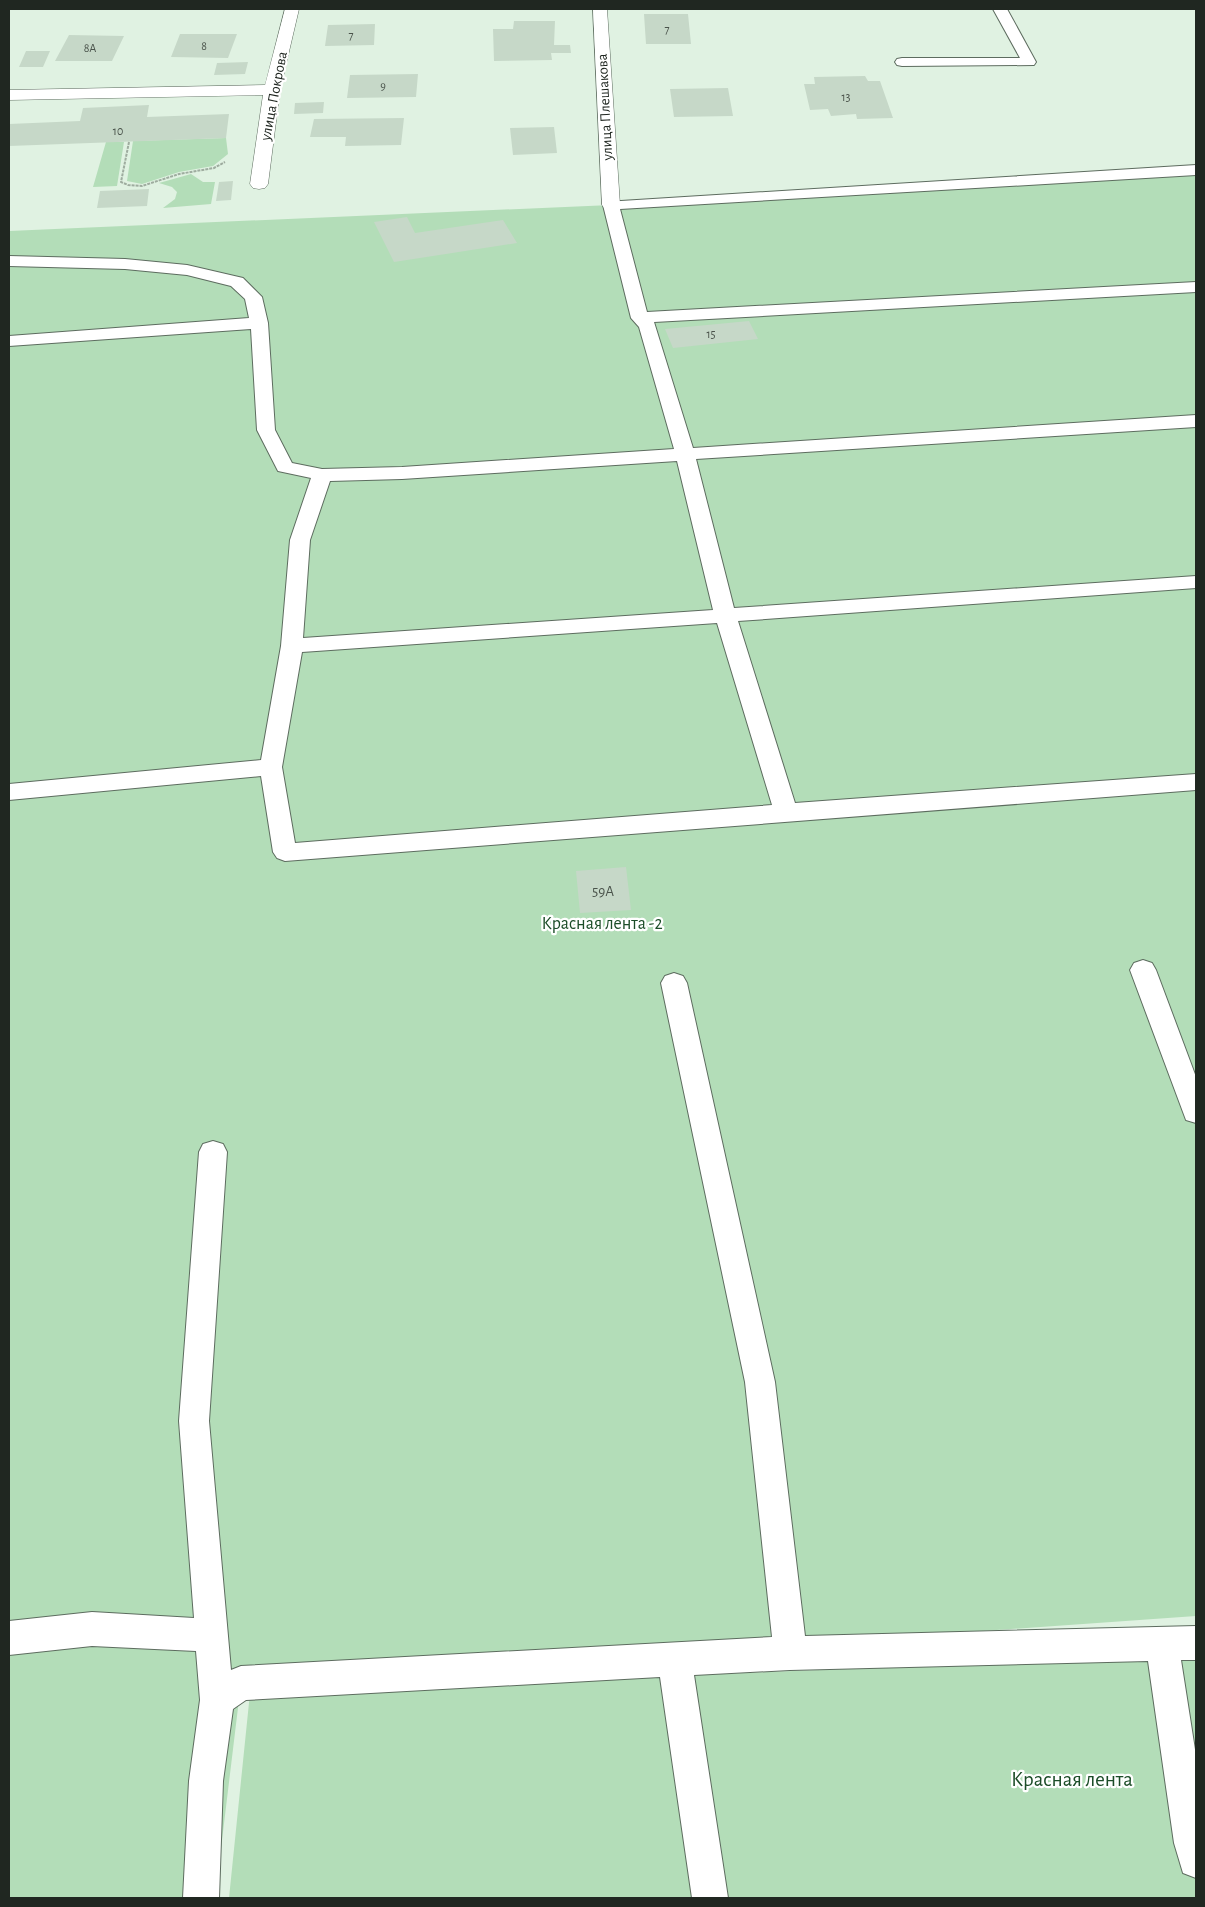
<svg xmlns="http://www.w3.org/2000/svg" width="1205" height="1907" font-family="'Alegreya Sans',sans-serif">
<style>
.green{fill:#b3ddb8}
.building{fill:#c6d8c8}
.lines{fill:none;stroke-linecap:round;stroke-linejoin:round}
.service-casing{stroke:#5d6c5f;stroke-width:2}
.minor-casing{stroke:#5d6c5f;stroke-width:1}
.path{stroke:#9eac9f;stroke-width:2;stroke-dasharray:3 1;stroke-linecap:butt}
.service{fill:#fff;fill-rule:evenodd}
.minor{fill:#fff;fill-rule:evenodd}
.labels{text-anchor:middle;dominant-baseline:central;stroke-width:4.5;stroke-linejoin:round;paint-order:stroke}
.far-number-label{font-size:12px;fill:#4a534b}
.far-street-label{font-size:15px;fill:#202721;stroke:#fff}
.number-label{font-size:15px;fill:#4a534b}
.park-label{font-size:18px;fill:#1b4c27;stroke:#fff}
.near-park-label{font-size:21px;fill:#1b4c27;stroke:#fff}
</style>
<rect width="100%" height="100%" fill="#e0f2e2"/>
<path class="green" d="M226 138 228 154 213 166 179 172 142 184 127 181 133 141Z
M106 142H124L117 186 93 187Z
M1196 170V1616L241 1683 215 1898H9V231L611 205Z
M191 174 203 182H215L211 204 163 208 175 199 177 192 172 187 159 183Z
M1196 1653V1898H229L250 1693 1116 1658Z"/>
<path class="building" d="M644 14H688L691 44H646Z
M514 21H555L554 45H570L571 53H551L552 60 494 61 493 29H513Z
M375 24 374 45 325 46 328 25Z
M180 34H237L228 58 171 57Z
M69 35 124 36 112 61H55Z
M26 51H50L43 67H19Z
M248 62 245 74 214 75 217 63Z
M418 74 416 97 347 98 350 75Z
M865 76 868 81H880L893 118 857 119 856 114 831 116 828 109 810 110 804 84H815L814 77Z
M728 88 733 116 674 117 670 89Z
M324 102 323 113 294 114 295 103Z
M149 105 147 117 229 114 226 138 9 146V124L80 121 83 108Z
M404 118 401 145 345 146 346 137H310L314 119Z
M554 127 557 153 513 155 510 128Z
M233 181 231 200 216 201 219 182Z
M149 189 147 206 97 208 100 191Z
M407 217 415 233 503 220 517 243 394 262 374 222Z
M749 321 758 339 673 348 665 329Z
M626 867 631 910 580 913 576 871Z"/>
<g class="lines">
<g class="service-casing">
<path id="service" d="M993 9H1007L1036 62 1034 65 902 66 897 65 895 62 897 59 902 58H1020Z
M1196 165V175L620 209 647 312 1196 282V292L654 322 693 448 1196 415V427L696 459 734 608 1196 576V588L738 621 795 803 1196 774V790L285 861 277 858 273 852 261 776 9 800V784L261 760 281 646 290 540 311 478 278 471 257 430 251 329 9 346V336L249 318 245 299 231 286 187 275 125 269 9 266V256L125 259 187 265 243 278 262 297 268 323 275 430 292 463 322 469 402 467 674 449 639 327 631 318 603 205 605 202ZM677 461 713 610 303 638 310 540 330 481 402 479ZM717 623 772 805 295 843 282 767 302 652Z
M1143 960 1152 963 1156 970 1196 1077V1123L1186 1120 1183 1112 1130 970 1134 963Z
M674 973 683 976 687 983 775 1382 805 1636 1196 1626V1660H1181L1196 1756V1878L1183 1873 1174 1843 1148 1661 790 1670 694 1675 728 1898H692L660 1677 246 1700 233 1709 223 1781 219 1898H183L189 1781 200 1700 196 1651 92 1646 9 1655V1621L92 1612 194 1618 179 1421 199 1152 203 1144 213 1141 223 1144 227 1152 209 1421 231 1670 241 1666 772 1637 745 1382 661 983 665 976Z"/>
</g>
<g class="minor-casing">
<path id="minor" d="M285 9H299L280 90 268 184 265 188 259 189 253 188 250 184 263 95 9 100V90L265 85Z
M593 9H607L620 205 617 209 611 210 605 209 602 205Z"/>
</g>
<path class="path" d="M129 142 121 182 128 185 142 186 179 174 214 168 225 162"/>
<use href="#service" class="service"/>
<use href="#minor" class="minor"/>
</g>
<g class="labels">
<g class="far-number-label">
<text x="667" y="29">7</text>
<text x="351" y="35">7</text>
<text x="204" y="46">8</text>
<text x="90" y="48">8А</text>
<text x="383" y="86">9</text>
<text x="846" y="97">13</text>
<text x="118" y="131">10</text>
<text x="711" y="334">15</text>
</g>
<g class="far-street-label">
<text transform="translate(274 96) rotate(-79)">улица Покрова</text>
<text transform="translate(605 107) rotate(-93)">улица Плешакова</text>
</g>
<g class="number-label">
<text x="603" y="891">59А</text>
</g>
<g class="park-label">
<text x="602" y="924">Красная лента -2</text>
</g>
<g class="near-park-label">
<text x="1072" y="1779">Красная лента</text>
</g>
</g>
<rect width="1205" height="1907" fill="none" stroke="#202721" stroke-width="20"/>
</svg>
